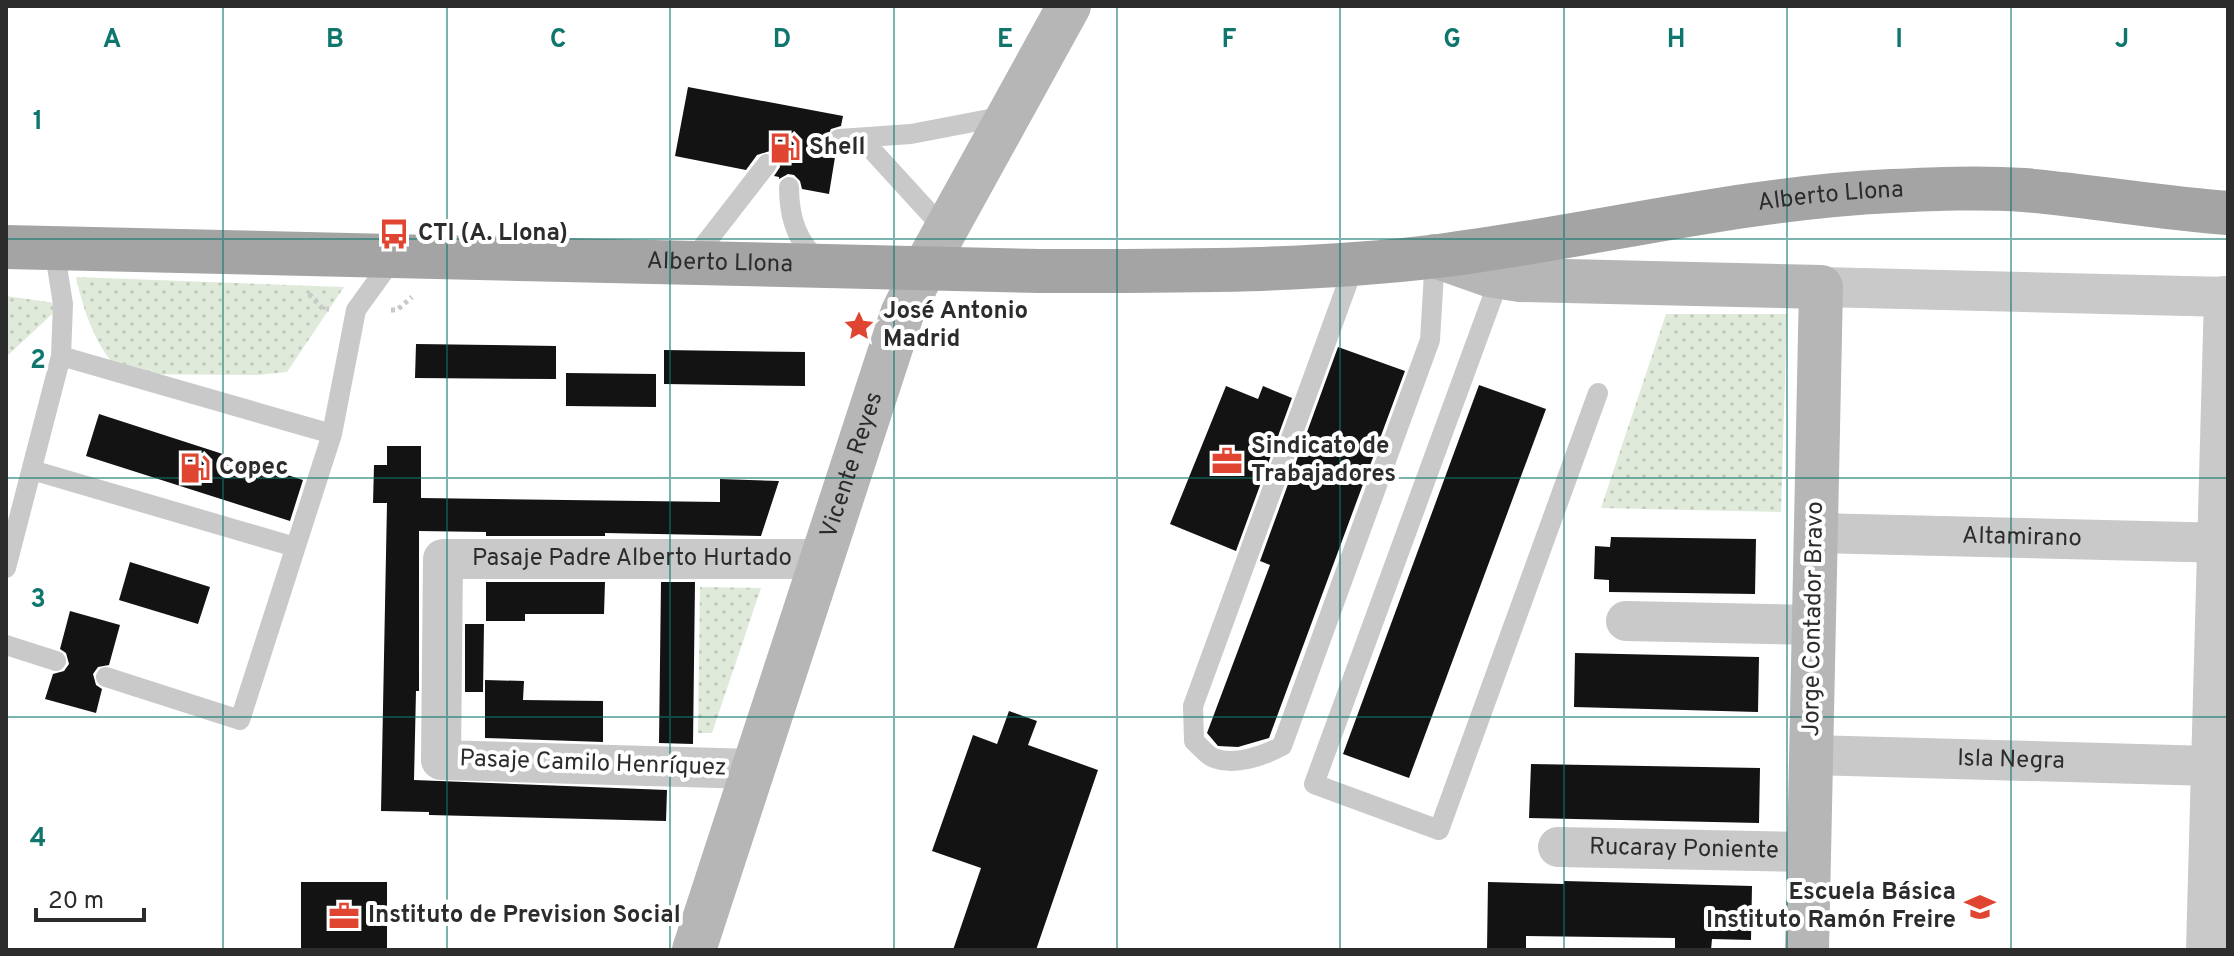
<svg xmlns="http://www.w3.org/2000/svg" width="2234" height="956" font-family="Overpass,sans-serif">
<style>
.grass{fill:url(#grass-dots)}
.building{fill:#131313}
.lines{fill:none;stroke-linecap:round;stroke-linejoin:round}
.path{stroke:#c9c9c9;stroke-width:5;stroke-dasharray:4 4;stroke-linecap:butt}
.lane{stroke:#c9c9c9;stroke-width:20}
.street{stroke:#c9c9c9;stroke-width:40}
.secondary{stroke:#b6b6b6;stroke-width:44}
.primary{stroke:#a4a4a4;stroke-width:44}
.grid{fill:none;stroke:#0f766e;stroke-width:2;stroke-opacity:0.55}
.labels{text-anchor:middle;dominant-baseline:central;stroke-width:8;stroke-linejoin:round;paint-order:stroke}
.poi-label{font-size:24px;font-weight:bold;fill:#2c2c2c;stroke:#fff;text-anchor:start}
.street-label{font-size:24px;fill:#2c2c2c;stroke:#fff}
.grid-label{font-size:26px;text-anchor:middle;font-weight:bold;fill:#0f766e;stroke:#fff;stroke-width:8;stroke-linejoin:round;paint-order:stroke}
</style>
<defs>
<pattern id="grass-dots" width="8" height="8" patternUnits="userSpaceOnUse" patternTransform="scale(2)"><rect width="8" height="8" fill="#dfeada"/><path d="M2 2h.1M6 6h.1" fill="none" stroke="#c0c9bb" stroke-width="1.8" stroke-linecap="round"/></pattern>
</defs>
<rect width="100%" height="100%" fill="#fff"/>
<path class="grass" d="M76 277 344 287 287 372 258 375 123 374C97 351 83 310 76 277Z
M6 296 63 304 6 357Z
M1666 314H1787L1781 512 1601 508Z
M700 587 761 588 712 733H698Z"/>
<path class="building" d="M688 87 843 116 841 126 831 129 826 139 829 147 836 151 829 194 802 189 800 181 794 175 788 174 779 179V177L774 176 780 167 779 160 770 151 757 155 746 170 675 156Z
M416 344 556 346V379L415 378Z
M1338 347 1405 371 1269 738 1238 747 1218 746 1207 733 1270 565 1260 561Z
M664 350 805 352V386L664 384Z
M566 373 656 374V407L566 406Z
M1479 385 1546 409 1409 778 1343 754Z
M1226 386 1258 399 1263 386 1292 398 1236 551 1170 524Z
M99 414 303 480 290 521 86 456Z
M387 446H421V498L720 502V479L779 481 761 536 605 533V536H486V532L419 531V691H416L414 780 667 790 666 821 429 815V812L381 811 387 503H373L374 465H387Z
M1611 537 1756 539 1755 594 1609 592V580L1594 579 1595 546 1610 547Z
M130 562 210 587 198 624 119 600Z
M486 582H605L604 614H525V621H486Z
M661 582H695L693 744 659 743Z
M70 611 120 625 109 665 98 667 93 674 96 685 102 689 96 713 45 699 53 674 64 671 69 664 66 653 60 649Z
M465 624H484L483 692H465Z
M1575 653 1759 657 1758 712 1574 707Z
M485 680 524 681 523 700 603 701V742L485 738Z
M1009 711 1037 721 1028 745 1098 770 1036 950H953L981 868 932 851 973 735 997 744Z
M1531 764 1760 768 1759 823 1529 818Z
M1564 881 1752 886 1751 940 1712 939 1711 950H1675V938L1526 936V950H1487L1488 882 1564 884Z
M301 882H387V950H301Z"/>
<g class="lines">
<path class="path" d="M309 294 323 309H329
M391 310H397L412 297"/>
<path class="lane" d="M861 138 946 231
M839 139 911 134 1005 116
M789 187C789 216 796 243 820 261
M54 248 63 304 61 356 332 434 356 310 395 256
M691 262 767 164
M1355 263 1193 706 1194 741C1200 746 1207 756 1214 758 1235 766 1263 756 1282 746L1430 340 1435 256
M1500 277 1314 784 1439 830 1598 393
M32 470 295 547
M6 568 61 356
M6 645 56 661
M106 677 240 720 332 434"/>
<g class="street">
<path d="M1821 287 2228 297"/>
<path id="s1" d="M1816 533 2228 543"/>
<path d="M1626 621 1814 625"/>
<path id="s2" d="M1811 755 2211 766"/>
<path id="s3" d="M753 769 441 760 443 559H822"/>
<path id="s4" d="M1558 847 1809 852"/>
<path d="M2206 950 2224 296"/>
</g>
<g class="secondary">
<path d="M1435 256 1489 275 1520 280 1821 287 1807 950"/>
<path id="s5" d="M694 950 902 314 924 269 1069 6"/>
</g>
<path class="primary" id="s6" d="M6 247 1040 271C1172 271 1306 272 1438 256 1589 237 1739 198 1891 191 1935 189 1980 187 2024 190 2092 196 2160 208 2228 213"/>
</g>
<path class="grid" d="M223 6V950M447 6V950M670 6V950M894 6V950M1117 6V950M1340 6V950M1564 6V950M1787 6V950M2011 6V950M6 239H2228M6 478H2228M6 717H2228"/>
<defs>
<g id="fuel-bare" transform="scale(2.4)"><path d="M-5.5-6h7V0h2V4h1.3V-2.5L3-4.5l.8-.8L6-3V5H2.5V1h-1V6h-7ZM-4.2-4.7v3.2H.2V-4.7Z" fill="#e04532" stroke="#fff" stroke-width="2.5" paint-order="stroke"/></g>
<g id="bus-bare" transform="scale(2.4)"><path d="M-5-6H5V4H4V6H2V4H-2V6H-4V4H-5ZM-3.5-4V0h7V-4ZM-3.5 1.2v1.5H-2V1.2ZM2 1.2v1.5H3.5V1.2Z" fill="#e04532" stroke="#fff" stroke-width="2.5" paint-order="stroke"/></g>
<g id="sight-bare" transform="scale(2.4)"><path d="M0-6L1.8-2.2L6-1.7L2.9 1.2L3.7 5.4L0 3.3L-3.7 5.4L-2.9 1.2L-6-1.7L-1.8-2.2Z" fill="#e04532" stroke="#fff" stroke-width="2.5" paint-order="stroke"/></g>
<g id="office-bare" transform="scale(2.4)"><path d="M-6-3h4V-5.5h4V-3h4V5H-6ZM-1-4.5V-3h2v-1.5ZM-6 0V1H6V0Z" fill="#e04532" stroke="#fff" stroke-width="2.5" paint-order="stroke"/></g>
<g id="school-bare" transform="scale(2.4)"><path d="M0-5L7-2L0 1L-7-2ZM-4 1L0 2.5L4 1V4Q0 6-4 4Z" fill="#e04532" stroke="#fff" stroke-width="2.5" paint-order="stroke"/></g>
</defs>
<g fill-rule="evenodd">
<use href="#fuel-bare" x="785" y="148"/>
<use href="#bus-bare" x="394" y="234"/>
<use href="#sight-bare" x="859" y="326"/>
<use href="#office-bare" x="1227" y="461"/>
<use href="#fuel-bare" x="195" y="468"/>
<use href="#school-bare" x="1980" y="907"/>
<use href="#office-bare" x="344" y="916"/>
</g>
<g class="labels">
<g class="poi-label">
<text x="809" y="148">Shell</text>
<text x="418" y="234">CTI (A. Llona)</text>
<text x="883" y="312">José Antonio<tspan x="883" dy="28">Madrid</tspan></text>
<text x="1251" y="447">Sindicato de<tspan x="1251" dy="28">Trabajadores</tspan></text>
<text x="219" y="468">Copec</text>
<text x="1956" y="893" text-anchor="end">Escuela Básica<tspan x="1956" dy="28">Instituto Ramón Freire</tspan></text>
<text x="368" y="916">Instituto de Prevision Social</text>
</g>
<g class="street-label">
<text stroke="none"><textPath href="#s6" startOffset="1830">Alberto Llona</textPath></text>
<text stroke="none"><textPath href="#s6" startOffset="714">Alberto Llona</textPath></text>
<text stroke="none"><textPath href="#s5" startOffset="510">Vicente Reyes</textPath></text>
<text stroke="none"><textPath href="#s1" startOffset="206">Altamirano</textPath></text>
<text stroke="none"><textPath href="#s3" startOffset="702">Pasaje Padre Alberto Hurtado</textPath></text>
<text transform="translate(1814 619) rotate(-89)">Jorge Contador Bravo</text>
<text stroke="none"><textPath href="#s2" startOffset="200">Isla Negra</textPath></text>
<text transform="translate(593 764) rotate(2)">Pasaje Camilo Henríquez</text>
<text stroke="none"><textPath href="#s4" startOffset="126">Rucaray Poniente</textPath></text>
</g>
</g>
<g class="grid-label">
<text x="112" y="47">A</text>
<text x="335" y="47">B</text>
<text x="558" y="47">C</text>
<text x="782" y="47">D</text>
<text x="1005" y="47">E</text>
<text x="1229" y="47">F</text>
<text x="1452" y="47">G</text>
<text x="1676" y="47">H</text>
<text x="1899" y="47">I</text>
<text x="2122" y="47">J</text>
<text x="38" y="129">1</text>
<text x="38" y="368">2</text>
<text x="38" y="607">3</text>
<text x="38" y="846">4</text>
</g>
<rect width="2234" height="956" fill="none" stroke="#2c2c2c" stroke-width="16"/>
<path d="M36 908v12h108v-12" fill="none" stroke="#2c2c2c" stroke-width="4"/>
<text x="48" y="908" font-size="24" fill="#2c2c2c" stroke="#ffffff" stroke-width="6" paint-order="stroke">20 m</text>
</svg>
